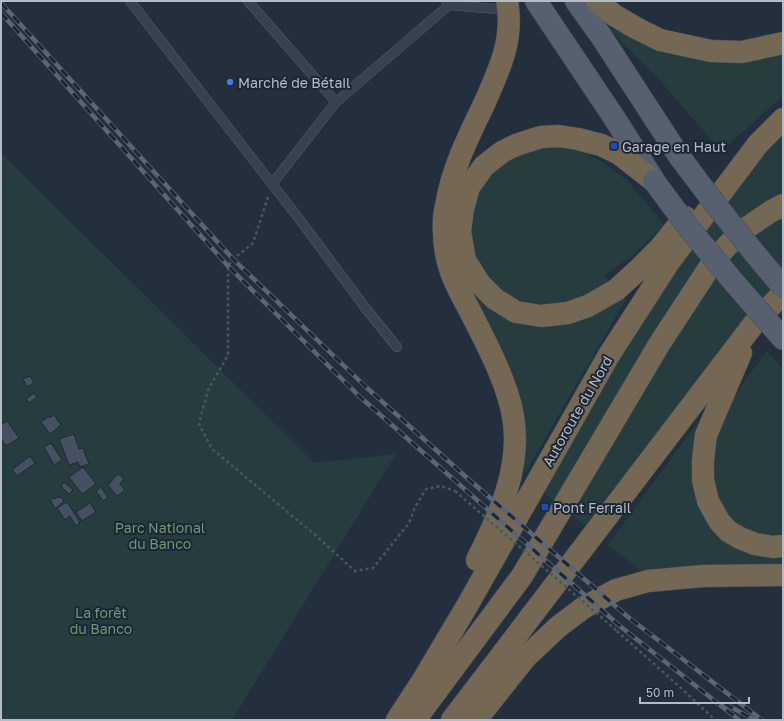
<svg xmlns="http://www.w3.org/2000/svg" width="784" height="721" font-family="'Golos Text',sans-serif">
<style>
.green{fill:#263c3f}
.building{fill:#455162;stroke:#1f2835}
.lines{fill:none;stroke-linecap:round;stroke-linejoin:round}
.service-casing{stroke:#565f6c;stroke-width:10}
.primary-casing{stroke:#414a57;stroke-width:23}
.motorway-casing{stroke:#434c59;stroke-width:23}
.path{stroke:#44595c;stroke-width:2.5;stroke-dasharray:3 3;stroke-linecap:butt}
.service{stroke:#38414e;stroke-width:9}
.primary{stroke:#56606e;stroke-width:22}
.motorway{stroke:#746855;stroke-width:22}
.rail-casing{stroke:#5a6575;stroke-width:4.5}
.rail{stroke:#1d2633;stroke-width:3;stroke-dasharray:9;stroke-linecap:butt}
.primary-bridge-casing{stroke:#414a57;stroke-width:23;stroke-linecap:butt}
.path-bridge{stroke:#44595c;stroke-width:2.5;stroke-dasharray:3 3;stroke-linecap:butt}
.primary-bridge{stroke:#56606e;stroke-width:22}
.shop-dot{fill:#3f7fe0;stroke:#1d2633;stroke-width:1.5}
.transit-dot{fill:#1a4fb4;stroke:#1d2633;stroke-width:1.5}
.labels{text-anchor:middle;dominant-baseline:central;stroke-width:4;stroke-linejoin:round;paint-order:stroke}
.poi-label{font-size:14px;fill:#b4bcc9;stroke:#1d2633;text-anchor:start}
.street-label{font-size:14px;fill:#b4bcc9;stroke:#1d2633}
.park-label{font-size:14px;fill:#6b9a76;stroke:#1d2633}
</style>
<rect width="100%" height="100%" fill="#242f3e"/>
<path class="green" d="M615 28 641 42 783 48V95L772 106 721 151 656 76 612 32Z
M783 132V280L743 320 585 526 543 492 615 359 675 270 753 164Z
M536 145 573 147 599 160 627 180 664 225 630 258 604 275 626 299 524 475 526 443 523 413 473 298 485 276 474 255 470 232 477 192 490 171Z
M1 153 314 463 396 454 232 720H1Z
M767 351 783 369V565L644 573 608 545 705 412 727 409 748 376Z"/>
<path class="building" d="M30 376 34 383 27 387 23 379Z
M34 393 37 397 29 403 26 399Z
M54 415 61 425 50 434 41 422 49 416 50 418Z
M7 421 19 438 6 446 1 439V425Z
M74 434 79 449 83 448 89 464 80 467 78 462 69 465 59 439Z
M51 443 62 460 54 465 44 447Z
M30 456 35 463 17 476 12 470Z
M83 467 96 484 82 494 69 477Z
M118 474 124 478 120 484 125 490 117 496 108 485Z
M64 482 73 490 69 494 61 486Z
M101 487 108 498 103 501 96 491Z
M61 497 64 501 55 509 50 499Z
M67 502 80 522 76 526 70 516 65 520 57 508Z
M90 503 96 512 82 521 76 512Z"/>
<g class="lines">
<g class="service-casing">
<path id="service" d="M130 1 272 184 300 220 367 310 397 347
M248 1 336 102
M446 1 449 5 508 10
M272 184 336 102 449 5"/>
</g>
<g class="primary-casing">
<path id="primary" d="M536 1 615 119 653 179
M576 1 601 36 679 156"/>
</g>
<g class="motorway-casing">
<path id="motorway" d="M597 1 614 15 636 28 660 40 711 51 742 52 783 43
M654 181 618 153 601 145 578 139 559 136 541 137 516 145 502 152 484 166 469 187 463 209 460 231 465 260 480 284 495 299 516 312 541 316 568 313 588 306 616 290 638 270 660 248 685 217
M741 353 706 435 703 460V480L708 501 719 521 728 531 740 538 755 544 773 547 783 546
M477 560C499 516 522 467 513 416 507 382 487 345 471 313 464 300 456 286 451 272 445 255 443 237 444 219 444 213 446 207 447 201 453 166 470 134 485 102 500 68 514 39 507 1
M397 720 423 680 467 606 609 355 669 262 758 144 783 119
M415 720 522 576 660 343 711 265 726 247 742 231 770 212 783 205
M452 720 753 325 783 293
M476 720 526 657 558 627 583 608 616 590 648 581 703 576 783 575"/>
</g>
<path class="path" d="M268 197 253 243 233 259 228 266V355L208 390 199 424 212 449 314 534 355 571 373 568 409 523 415 507 426 489 441 486 455 491
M617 631 681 688 715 720"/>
<use href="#service" class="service"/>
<use href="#primary" class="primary"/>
<use href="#motorway" class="motorway"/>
<g class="rail-casing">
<path id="rail" d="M1 3 233 259 366 387 466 477 628 617 762 720
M1 13 228 266 359 396 621 627 739 720
M725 704 755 720"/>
</g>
<use href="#rail" class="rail"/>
<g class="primary-bridge-casing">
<path id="primary-bridge" d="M679 156C712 201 747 245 783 287
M654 181 688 227 732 280 783 339"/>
</g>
<path class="path-bridge" d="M455 491 617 631"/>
<use href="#primary-bridge" class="primary-bridge"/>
</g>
<circle class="shop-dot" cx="230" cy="82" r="4"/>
<g class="transit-dot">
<rect x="610" y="142" width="8" height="8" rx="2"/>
<rect x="541" y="503" width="8" height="8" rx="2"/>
</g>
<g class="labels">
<g class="poi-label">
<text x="238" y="82">Marché de Bétail</text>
<text x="622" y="146">Garage en Haut</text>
<text x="553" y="507">Pont Ferrail</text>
</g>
<g class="street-label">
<text transform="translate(577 411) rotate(-60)">Autoroute du Nord</text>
</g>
<g class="park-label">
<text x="160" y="527">Parc National<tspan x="160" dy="16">du Banco</tspan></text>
<text x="101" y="612">La forêt<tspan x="101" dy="16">du Banco</tspan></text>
</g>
</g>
<rect width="784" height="721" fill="none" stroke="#b4bcc9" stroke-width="4"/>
<path d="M640 697v6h109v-6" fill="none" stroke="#b4bcc9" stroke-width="2"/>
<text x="646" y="697" font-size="12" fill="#b4bcc9" stroke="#1d2633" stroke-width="3" paint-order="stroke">50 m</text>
</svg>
